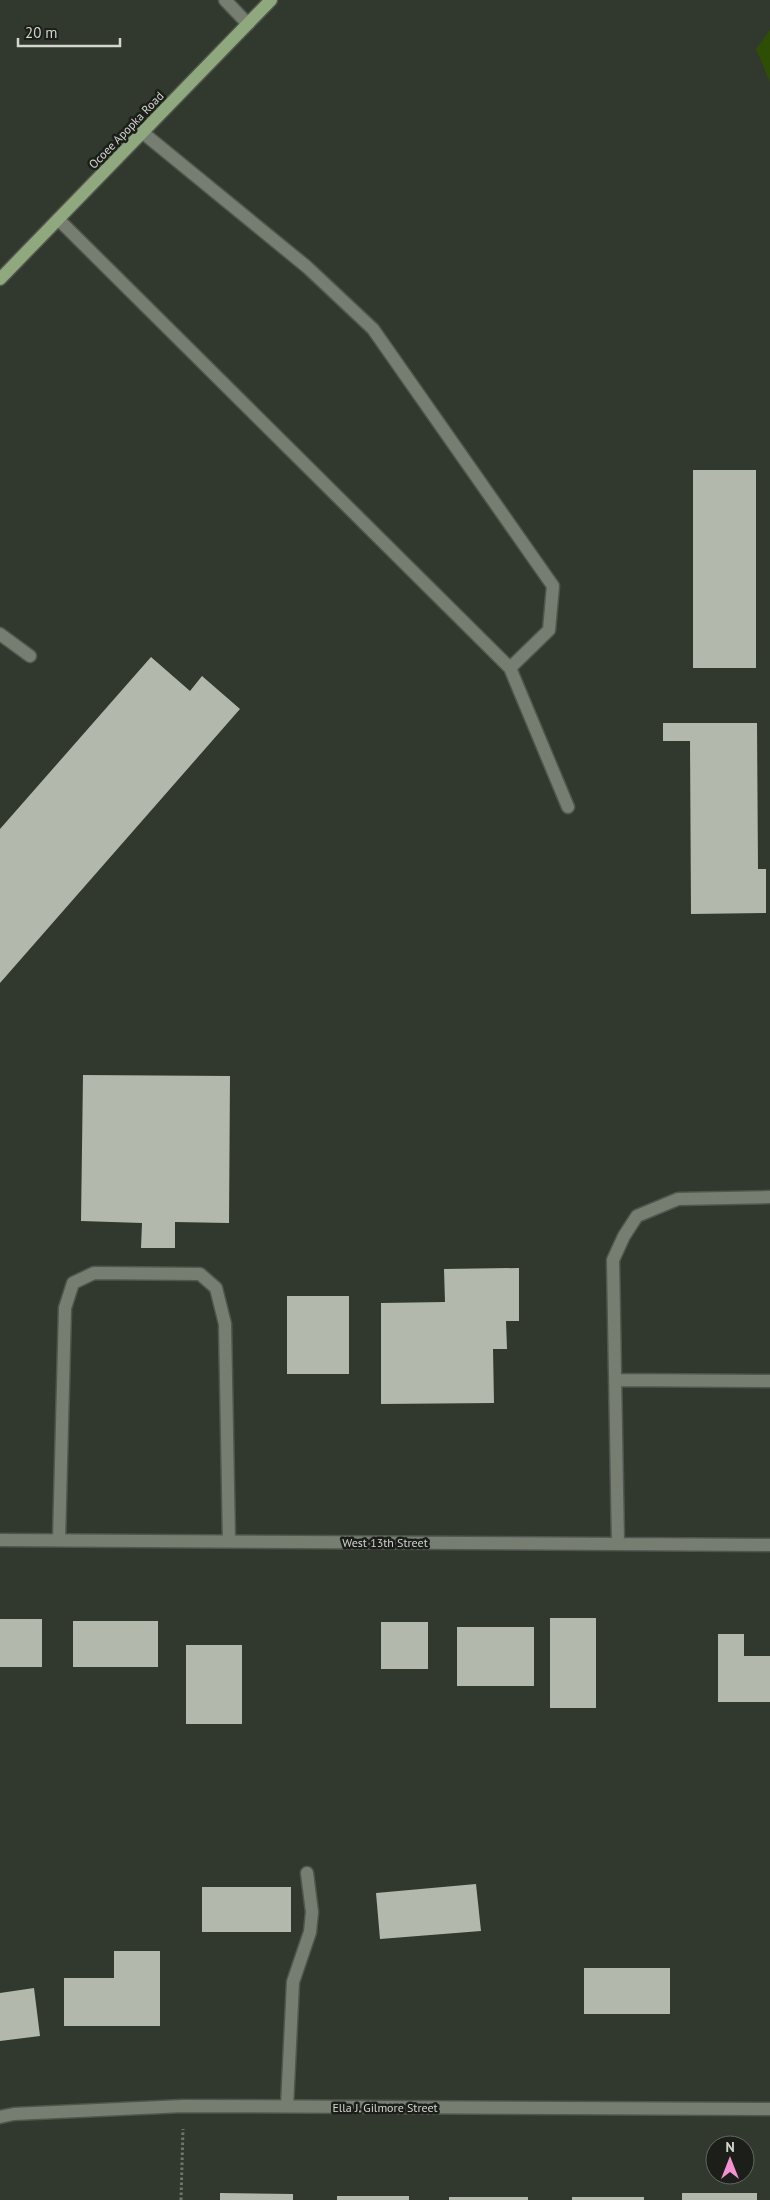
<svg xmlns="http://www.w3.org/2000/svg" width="770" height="2200" font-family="'PT Sans',sans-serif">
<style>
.green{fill:#2e4e05}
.building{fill:#b2b9ac}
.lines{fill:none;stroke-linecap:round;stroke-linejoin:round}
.minor-casing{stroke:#50564d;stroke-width:15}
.major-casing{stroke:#50564d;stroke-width:15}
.path{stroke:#6f756b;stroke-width:3;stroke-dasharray:2.5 2.5;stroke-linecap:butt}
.minor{stroke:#767d71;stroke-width:12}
.major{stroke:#90a87d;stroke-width:12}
.labels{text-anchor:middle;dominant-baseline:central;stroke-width:5;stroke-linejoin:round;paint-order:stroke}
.street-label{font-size:12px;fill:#d2d6cf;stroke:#1b1e19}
</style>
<rect width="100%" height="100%" fill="#31382d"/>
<path class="green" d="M770 30V82L756 49Z"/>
<path class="building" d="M693 470H756V668H693Z
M151 657 190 691 202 676 240 709 0 983V829Z
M663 723H757L758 869H766V913L691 914 690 741H663Z
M83 1075 230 1076 229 1223 175 1222V1248H141L142 1223 81 1221Z
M519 1268V1321H506L507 1349H493L494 1403 381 1404V1303L445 1302 444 1269Z
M287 1296H349V1374H287Z
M550 1618H596V1708H550Z
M0 1619H42V1667H0Z
M73 1621H158V1667H73Z
M381 1622H428V1669H381Z
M457 1627H534V1686H457Z
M718 1634H744V1656H770V1702H718Z
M186 1645H242V1724H186Z
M476 1884 481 1931 380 1939 376 1893Z
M202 1887H291V1932H202Z
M114 1951H160V2026H64V1978H114Z
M584 1968H670V2014H584Z
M34 1988 40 2036 0 2041V1993Z
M220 2193 293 2194V2200H220Z
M682 2193H757V2200H682Z
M337 2196H409V2200H337Z
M449 2197H528V2200H449Z
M572 2197H644V2200H572Z"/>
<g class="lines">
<g class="minor-casing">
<path id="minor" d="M225 0 248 24
M142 132 307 267 373 329 553 586 549 630 510 668
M58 219 510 668 568 807
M0 634 30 656
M616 1380 770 1381
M0 1540 770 1545
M59 1540 65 1308 73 1283 94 1273 200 1274 216 1288 225 1324 229 1541
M618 1544 613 1260 624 1236 637 1216 678 1199 770 1197
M287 2106 293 1982 310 1932 312 1912 307 1873
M0 2117 14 2114 183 2106 770 2109"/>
</g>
<g class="major-casing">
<path id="major" d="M0 279 271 0"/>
</g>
<path class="path" d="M181 2200 183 2129"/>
<use href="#minor" class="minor"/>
<use href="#major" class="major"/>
</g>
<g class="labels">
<g class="street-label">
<text transform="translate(126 130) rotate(-46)">Ocoee Apopka Road</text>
<text x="385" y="1542">West 13th Street</text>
<text x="385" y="2107">Ella J. Gilmore Street</text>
</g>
</g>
<g transform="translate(730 2160)"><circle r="24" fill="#1b1e19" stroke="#646862"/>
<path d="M0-4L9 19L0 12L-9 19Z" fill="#f591d2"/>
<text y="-8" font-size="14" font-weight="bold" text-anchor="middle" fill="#d2d6cf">N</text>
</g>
<path d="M18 38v8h102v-8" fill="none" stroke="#d2d6cf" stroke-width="2.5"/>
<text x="25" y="38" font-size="15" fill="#d2d6cf" stroke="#1b1e19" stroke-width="4" paint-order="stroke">20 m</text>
</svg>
